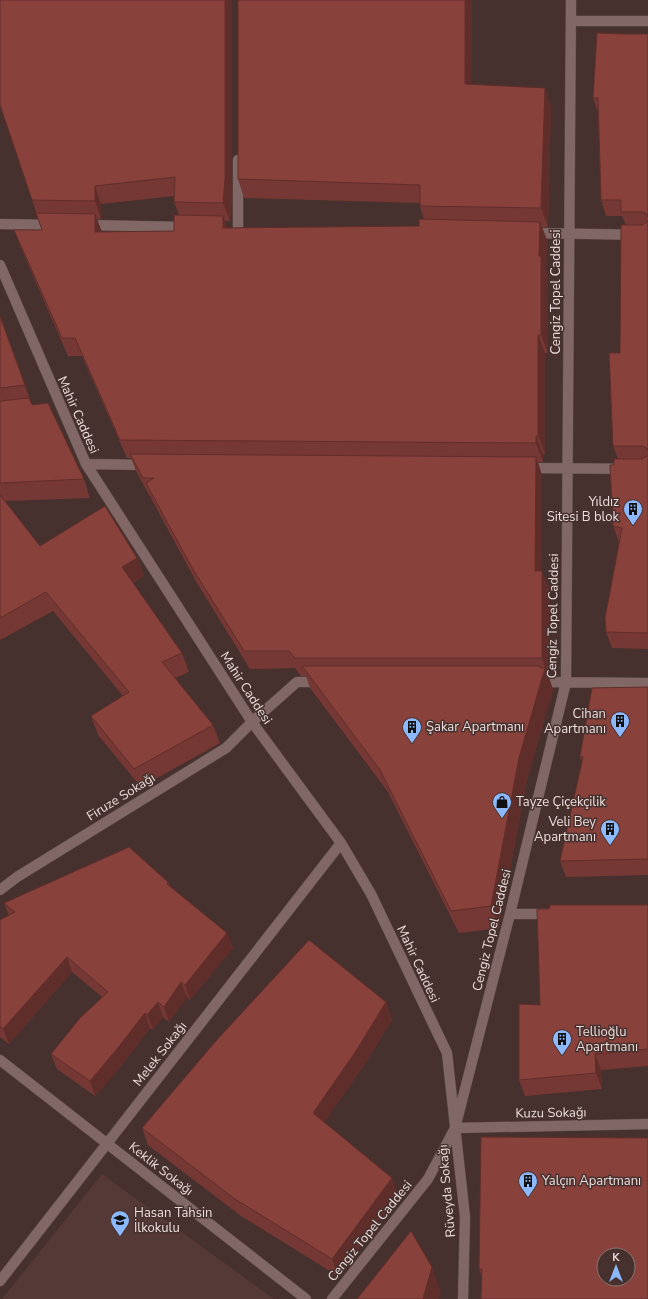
<svg xmlns="http://www.w3.org/2000/svg" width="648" height="1299" font-family="'Nunito Sans',sans-serif">
<style>
.built{fill:#553936}
.lines{fill:none;stroke-linecap:round;stroke-linejoin:round}
.minor-casing{stroke:#624f4d;stroke-width:11}
.minor{stroke:#816866;stroke-width:10}
.wall{fill:#763834;fill-rule:evenodd}
.shaded-wall{fill:#602e2a}
.building{fill:#89413c;stroke:#602e2a;fill-rule:evenodd}
.labels{text-anchor:middle;dominant-baseline:central;stroke-width:3;stroke-linejoin:round;paint-order:stroke}
.street-label{font-size:13px;fill:#ecdddc;stroke:#46312e}
.poi-label{font-size:13px;fill:#ecdddc;stroke:#46312e;text-anchor:start}
</style>
<rect width="100%" height="100%" fill="#46312e"/>
<path class="built" d="M102 1174 274 1299H2Z"/>
<g class="lines">
<g class="minor-casing">
<path id="minor" d="M571 21H648
M0 224 54 225
M86 225 186 227
M238 228V160
M532 233 648 235
M0 265 86 464 252 722 341 843 371 894 447 1053 465 1217 463 1299
M86 464 148 465
M528 468 648 469
M538 682 648 683
M0 890 17 877 226 748 252 722 297 682H322
M510 914H550
M0 1060 306 1299
M455 1128 648 1124
M0 1281 341 843
M332 1299 428 1179 455 1128 510 914 566 682 571 0"/>
</g>
<use href="#minor" class="minor"/>
</g>
<path class="wall" d="M232 0V197L230 221H225L227 228 419 226 424 220 420 206V203L244 198 238 179V0H472L471 84 551 106 548 227H542L547 240 546 270 548 275V353H545V454H543V462H538L542 475 541 571 549 588 548 674 553 690 527 780 499 928 459 933 388 792 310 688 306 676H301L295 668 250 669 197 583 152 500 150 495H149L136 471 131 458H127L82 356H68L21 248 14 230H42L32 200ZM175 196 174 202 179 215 174 231 101 232 97 219H101V204Z
M623 34H648V649L612 648 606 632 619 542 613 526 614 465 618 459 613 446 620 353 626 225 622 216H606L601 200 598 113 593 98Z
M0 316 32 405 84 479 90 498 5 501 40 546 137 558 144 576 133 583 182 653 189 672 175 678 213 725 220 743 141 787 98 735 91 716 123 696 53 611 0 640Z
M648 687V875L566 877 560 861 582 762 580 756Z
M168 882 170 886 227 933 233 948 190 1000 187 997 169 1022 163 1017 153 1030 150 1028 122 1065 95 1096 57 1069 51 1054 102 997 72 972 9 1044 0 1037V920L9 916 4 903Z
M648 905V1066L601 1070 602 1089 525 1096 519 1080 540 1005 549 909Z
M386 1002 392 1020 362 1068 324 1122 392 1178 398 1195 338 1276 241 1216 148 1145 142 1128Z
M648 1138 482 1277 479 1269Z"/>
<path class="shaded-wall" d="M225 0H232V197L230 221 223 203Z
M465 0H472L471 103 465 84Z
M545 88 551 106 548 227 541 208Z
M95 186 101 204V219L95 201Z
M95 214 102 232H95Z
M223 216 230 234 223 228Z
M540 222 547 240 546 270 548 275V353L541 335 539 256Z
M538 335 545 353V454L538 436Z
M536 436 543 454V462L536 443Z
M536 457 542 475 541 588 535 571Z
M137 558 144 576 129 586 122 567Z
M542 571 549 588 548 674 553 690 527 780 499 928 491 906 519 758 540 666 543 676 545 668 542 658Z
M227 933 233 948 190 1000 185 985Z
M67 957 72 972 9 1044 3 1029Z
M181 982 187 997 169 1022 164 1007Z
M158 1002 163 1017 153 1030 147 1015Z
M386 1002 392 1020 362 1068 319 1130 313 1113Z
M145 1013 150 1028 122 1065 95 1096 90 1081Z
M595 1054 601 1070 602 1089 596 1073Z
M392 1178 398 1195 338 1276 332 1259Z
M432 1267 441 1292 439 1299H423Z"/>
<path class="building" d="M0 0H225V179L223 203 174 202 175 177 95 186V201L32 200 0 105Z
M238 0H465V84L545 88 541 208 420 206V185L238 179Z
M597 33 623 34H648V217V215L643 212H621V200H601L598 98H593Z
M36 213 95 214V232L174 231V215L223 216V228L419 226V219L540 222 539 256H541V335H538V436H536V443L120 440 75 338H62L14 230H42Z
M648 220V451V449L643 446H613L609 353H620L621 225H642L647 222Z
M0 316 25 385 0 388Z
M29 398 32 405 48 403 84 479 0 483V401Z
M130 454 536 457 535 571H542V658H295L289 651H244L191 566 146 483 154 478H143Z
M648 455V633L606 632 605 618 622 528 613 526 610 465H614V459H642L647 456Z
M0 495 40 546 105 506 137 558 122 567 182 653 162 662 213 725 134 769 91 716 129 692 46 592 0 618Z
M302 666H540V668H545L519 758 491 906 451 911 380 770Z
M648 687V859L560 861 583 757 580 756 592 688Z
M129 847 168 882 167 884 227 933 185 985 181 982 164 1007 158 1002 147 1015 145 1013 117 1049 90 1081 51 1054 80 1018 108 992 67 957 3 1029 0 1026V920L15 912 4 903Z
M550 905H648V1049L595 1054 596 1073 519 1080V1004L540 1005 537 909H549Z
M309 940 386 1002 356 1051 313 1113 392 1178 332 1259 235 1199 142 1128 215 1042Z
M481 1137 648 1138V1299H481L482 1269H479ZM604 1255H628V1279H604Z
M411 1231 432 1267 423 1299H357Z"/>
<defs>
<g id="building-pin" transform="scale(1)"><path d="M0 17L-7.5 6A9.5 9.5 0 1 1 7.5 6Z" fill="#8cb9fc" stroke="#46312e"/><path d="M-4-6H4V6H1V3H-1V6H-4ZM-2.5-4.3h1.7v1.8h-1.7ZM.8-4.3h1.7v1.8H.8ZM-2.5-1h1.7V.8h-1.7ZM.8-1h1.7V.8H.8Z" fill="#111"/></g>
<g id="shop-pin" transform="scale(1)"><path d="M0 17L-7.5 6A9.5 9.5 0 1 1 7.5 6Z" fill="#8cb9fc" stroke="#46312e"/><path d="M-5-2.5h2.3a2.7 3.5 0 0 1 5.4 0H5L5.5 6h-11ZM-1.5-2.5h3a1.5 2.3 0 0 0-3 0Z" fill="#111"/></g>
<g id="school-pin" transform="scale(1)"><path d="M0 17L-7.5 6A9.5 9.5 0 1 1 7.5 6Z" fill="#8cb9fc" stroke="#46312e"/><path d="M0-5L7-2L0 1L-7-2ZM-4 1L0 2.5L4 1V4Q0 6-4 4Z" fill="#111"/></g>
</defs>
<g fill-rule="evenodd">
<use href="#building-pin" x="633" y="509"/>
<use href="#building-pin" x="620" y="721"/>
<use href="#building-pin" x="412" y="727"/>
<use href="#shop-pin" x="502" y="802"/>
<use href="#building-pin" x="610" y="829"/>
<use href="#building-pin" x="562" y="1039"/>
<use href="#building-pin" x="528" y="1181"/>
<use href="#school-pin" x="120" y="1220"/>
</g>
<g class="labels">
<g class="street-label">
<text transform="translate(556 292) rotate(-90)">Cengiz Topel Caddesi</text>
<text transform="translate(78 415) rotate(66)">Mahir Caddesi</text>
<text transform="translate(553 616) rotate(-89)">Cengiz Topel Caddesi</text>
<text transform="translate(246 688) rotate(57)">Mahir Caddesi</text>
<text transform="translate(121 797) rotate(-32)">Firuze Sokağı</text>
<text transform="translate(492 930) rotate(-76)">Cengiz Topel Caddesi</text>
<text transform="translate(418 964) rotate(65)">Mahir Caddesi</text>
<text transform="translate(160 1054) rotate(-52)">Melek Sokağı</text>
<text transform="translate(551 1113) rotate(-1)">Kuzu Sokağı</text>
<text transform="translate(161 1169) rotate(38)">Keklik Sokağı</text>
<text transform="translate(447 1191) rotate(-95)">Rüveyda Sokağı</text>
<text transform="translate(370 1231) rotate(-51)">Cengiz Topel Caddesi</text>
</g>
<g class="poi-label">
<text x="619" y="502" text-anchor="end">Yıldız<tspan x="619" dy="15">Sitesi B blok</tspan></text>
<text x="606" y="714" text-anchor="end">Cihan<tspan x="606" dy="15">Apartmanı</tspan></text>
<text x="426" y="727">Şakar Apartmanı</text>
<text x="516" y="802">Tayze Çiçekçilik</text>
<text x="596" y="822" text-anchor="end">Veli Bey<tspan x="596" dy="15">Apartmanı</tspan></text>
<text x="576" y="1032">Tellioğlu<tspan x="576" dy="15">Apartmanı</tspan></text>
<text x="542" y="1181">Yalçın Apartmanı</text>
<text x="134" y="1213">Hasan Tahsin<tspan x="134" dy="15">İlkokulu</tspan></text>
</g>
</g>
<g transform="translate(616 1267)"><circle r="19" fill="#46312e" stroke="#887674"/>
<path d="M0-3L7 15L0 10L-7 15Z" fill="#8cb9fc"/>
<text y="-6" font-size="11" font-weight="bold" text-anchor="middle" fill="#ecdddc">K</text>
</g>
</svg>
